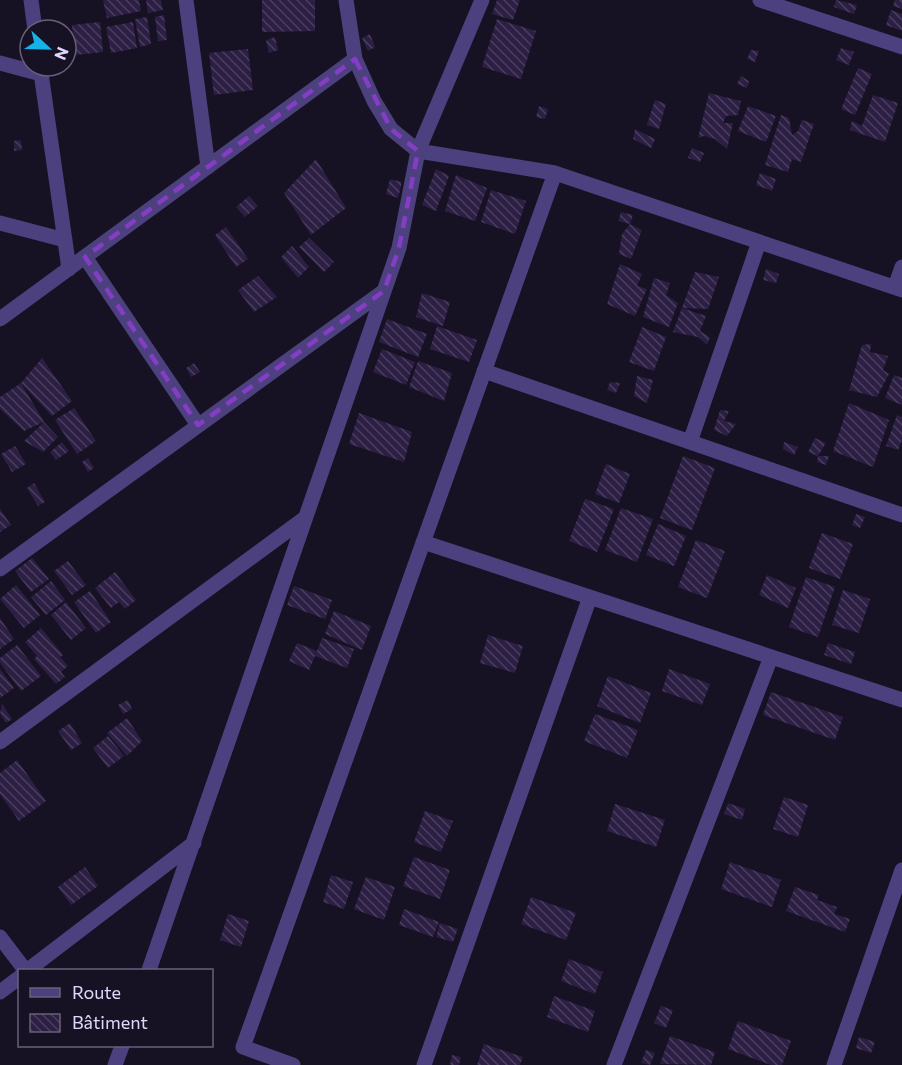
<svg xmlns="http://www.w3.org/2000/svg" width="902" height="1065" font-family="Commissioner,sans-serif">
<style>
.building{fill:url(#building-back-hatch)}
.lines{fill:none;stroke-linecap:round;stroke-linejoin:round}
.street{stroke:#4d407f;stroke-width:15}
.marked{fill:none;stroke:#853dc5;stroke-width:4.5;stroke-dasharray:12 8;stroke-linejoin:round}
</style>
<defs>
<pattern id="building-back-hatch" width="6" height="6" patternUnits="userSpaceOnUse" patternTransform="scale(1.5)"><rect width="6" height="6" fill="#2c1f43"/><path d="M-1 5l2 2M0 0l6 6M5-1l2 2" fill="none" stroke="#4a3f5f"/></pattern>
</defs>
<rect width="100%" height="100%" fill="#171124"/>
<path class="building" d="M103 0H139L141 11 107 18Z
M146 0H161L163 10 148 13Z
M262 0H315V31L262 32Z
M497 0H520L513 20 492 14Z
M836 0 857 5 854 14 834 7Z
M895 0H902V9L893 6Z
M891 10 902 14V31L886 25Z
M164 15 167 40 158 41 155 17Z
M147 17 151 44 140 47 135 19Z
M497 19 536 31 521 79 482 67Z
M100 22 103 52 75 55 72 25Z
M133 22 137 48 111 53 106 27Z
M370 34 375 47 368 51 362 38Z
M275 37 278 50 269 53 266 40Z
M841 48 854 52 849 65 836 60Z
M248 49 253 90 214 95 209 53Z
M751 50 759 51 755 62 747 59Z
M858 68 872 74 855 115 841 109Z
M741 76 749 81 747 88 737 84Z
M709 93 741 101 738 115 726 116 723 123H733L727 149 715 139 704 136 698 138Z
M873 95 898 103 885 142 850 130 852 121 862 126Z
M655 100 666 104 659 129 647 125Z
M539 106 548 109 545 119 536 117Z
M748 106 776 116 766 142 738 131Z
M781 115 789 118 792 135 798 131 802 120 814 124 801 162 792 159 788 172 765 165Z
M635 129 655 139 651 148 633 139Z
M21 140 22 150 14 151V141Z
M692 148 704 153 700 162 688 158Z
M316 159 346 208 311 235 284 193Z
M436 169 449 176 436 211 422 205Z
M760 173 776 179 772 191 756 185Z
M456 175 487 188 475 221 445 211Z
M390 179 402 182 398 198 386 194Z
M491 190 526 201 515 234 481 222Z
M249 196 258 206 245 217 236 207Z
M621 212 633 215 630 224 618 221Z
M630 224 642 230 631 259 619 254 622 234Z
M226 227 248 259 236 267 215 235Z
M309 238 334 262 324 272 299 247Z
M292 246 309 267 298 278 281 257Z
M620 264 642 274 637 286 647 289 635 316 607 304Z
M766 269 779 274 776 283 763 280Z
M695 272 719 277 708 309 682 308Z
M258 276 277 297 254 312 238 290Z
M654 278 670 283 666 295 678 303 669 327 643 317Z
M422 293 450 302 443 326 416 317Z
M682 308 706 316 700 331 710 337 707 345 698 337 673 332Z
M387 319 427 334 418 357 379 342Z
M437 326 477 340 469 362 430 349Z
M642 327 666 337 654 371 629 362Z
M871 344 870 352 888 356 883 370 889 374 877 397 849 390 862 345Z
M382 349 415 362 406 385 373 372Z
M42 358 72 401 52 416 21 383Z
M418 361 452 373 444 401 409 387Z
M194 363 200 372 191 377 186 368Z
M894 375 902 378V405L885 398Z
M637 376 653 380 647 403 634 396Z
M610 382 620 383 616 393 607 390Z
M21 383 44 422 24 431 0 409V397Z
M849 403 889 420 873 467 833 451Z
M74 408 96 441 77 454 55 420Z
M720 410 729 411 724 421 736 424 727 436 714 430Z
M359 413 412 432 404 462 349 444Z
M897 415 902 417V440L898 450 886 446Z
M44 422 58 437 43 452 24 441Z
M815 438 826 443 818 456 808 452Z
M62 442 69 451 56 460 50 452Z
M784 442 798 447 794 455 783 449Z
M15 446 26 464 12 472 1 454Z
M683 456 715 468 692 530 660 518Z
M818 456H829L826 465 817 462Z
M88 458 94 468 88 472 82 462Z
M606 464 630 474 619 503 595 494Z
M34 483 45 502 38 506 27 488Z
M585 499 614 509 597 552 569 541Z
M621 508 653 519 637 562 605 550Z
M0 509 11 525 0 532Z
M856 514 865 517 860 528 852 525Z
M658 524 686 536 674 566 646 555Z
M822 533 853 544 840 579 809 568Z
M696 540 725 551 707 598 678 587Z
M32 558 49 579 31 592 15 571Z
M68 561 86 585 72 595 54 571Z
M115 572 136 600 125 609 119 602 111 608 95 588Z
M767 575 796 588 788 608 759 595Z
M806 577 835 587 818 637 789 627Z
M51 581 65 600 46 615 31 597Z
M16 585 40 615 24 628 0 599Z
M294 586 332 600 325 619 287 605Z
M843 590 870 599 859 633 832 625Z
M90 591 111 622 96 633 74 602Z
M66 602 86 628 71 640 51 615Z
M334 611 371 626 362 650 325 634Z
M0 618 14 639 0 649Z
M41 628 63 655 60 657 68 666 61 672 65 677 56 684 34 659 37 656 25 642Z
M488 635 523 646 515 673 480 663Z
M322 638 354 649 347 668 315 656 309 670 289 661 297 643 317 651Z
M828 643 855 652 851 664 824 655Z
M17 645 41 676 21 691 0 663V658Z
M0 669 14 688 0 698Z
M669 669 710 684 702 705 662 691Z
M608 676 651 693 640 723 597 706Z
M771 692 843 717 835 740 763 715Z
M128 700 132 709 123 714 118 705Z
M2 704 12 719 6 723 0 714Z
M595 714 638 730 627 758 584 741Z
M127 718 142 741 127 756 107 733Z
M70 723 82 743 71 750 58 731Z
M108 736 124 756 108 768 93 748Z
M17 760 46 801 19 821 0 794V773Z
M784 797 808 805 798 837 773 829Z
M728 803 745 809 742 820 724 814Z
M615 804 665 820 656 847 607 831Z
M425 811 453 821 441 852 414 842Z
M414 857 450 870 440 899 403 886Z
M730 862 781 880 772 907 721 889Z
M85 867 98 886 71 905 58 887Z
M331 875 353 882 344 909 323 902Z
M366 877 395 887 384 920 354 909Z
M795 887 819 895 817 900 837 907 834 914 850 919 845 932 786 911Z
M531 897 576 913 566 940 521 924Z
M404 909 439 922 433 937 399 925Z
M228 914 249 921 241 947 220 940Z
M440 923 458 929 453 942 436 937Z
M569 959 603 972 595 994 561 981Z
M554 996 595 1011 588 1032 547 1017Z
M661 1006 673 1010 666 1028 654 1023Z
M738 1021 791 1041 782 1065H771L728 1049Z
M670 1036 715 1052 711 1065 660 1064Z
M859 1037 875 1042 871 1053 856 1048Z
M484 1044 523 1057 520 1065H477Z
M646 1050 655 1053 650 1065 641 1063Z
M452 1055 461 1057 459 1065H450Z"/>
<g class="lines">
<path class="street" d="M31 0 35 30
M186 0 208 167
M346 0 355 59 374 101 391 129 418 151 555 173 902 290
M760 0 902 47
M0 63 41 74
M40 66 69 269
M0 223 65 240
M85 257 198 425
M895 287 902 267
M0 319 355 59
M484 371 902 515
M690 442 759 242
M423 542 902 700
M0 569 384 291
M0 742 305 518
M0 937 25 970
M28 970 194 843
M149 970 399 248 418 151 482 0
M0 992 20 977
M115 1065 122 1046
M293 1065 243 1047 555 173
M424 1065 590 597
M614 1065 771 657
M834 1065 902 870"/>
</g>
<path class="marked" d="M355 59 391 129 418 151 399 248 384 291 198 425 85 257Z"/>
<rect x="18" y="969" width="195" height="78" fill="#171124" stroke="#68607a" stroke-width="1.5"/>
<rect x="30" y="988" width="30" height="9" fill="#4d407f" stroke="#68607a" stroke-width="1.5"/>
<text x="72" y="999" font-size="18" fill="#e1d7fb">Route</text>
<rect x="30" y="1014" width="30" height="18" fill="url(#building-back-hatch)" stroke="#68607a" stroke-width="1.5"/>
<text x="72" y="1029" font-size="18" fill="#e1d7fb">Bâtiment</text>
<g transform="translate(48 48) rotate(112)"><circle r="28" fill="#171124" stroke="#68607a" stroke-width="1.5"/>
<path d="M0-4.5L10 22L0 15L-10 22Z" fill="#15b2ea"/>
<text y="-9" font-size="16" font-weight="bold" text-anchor="middle" fill="#e1d7fb">N</text>
</g>
</svg>
